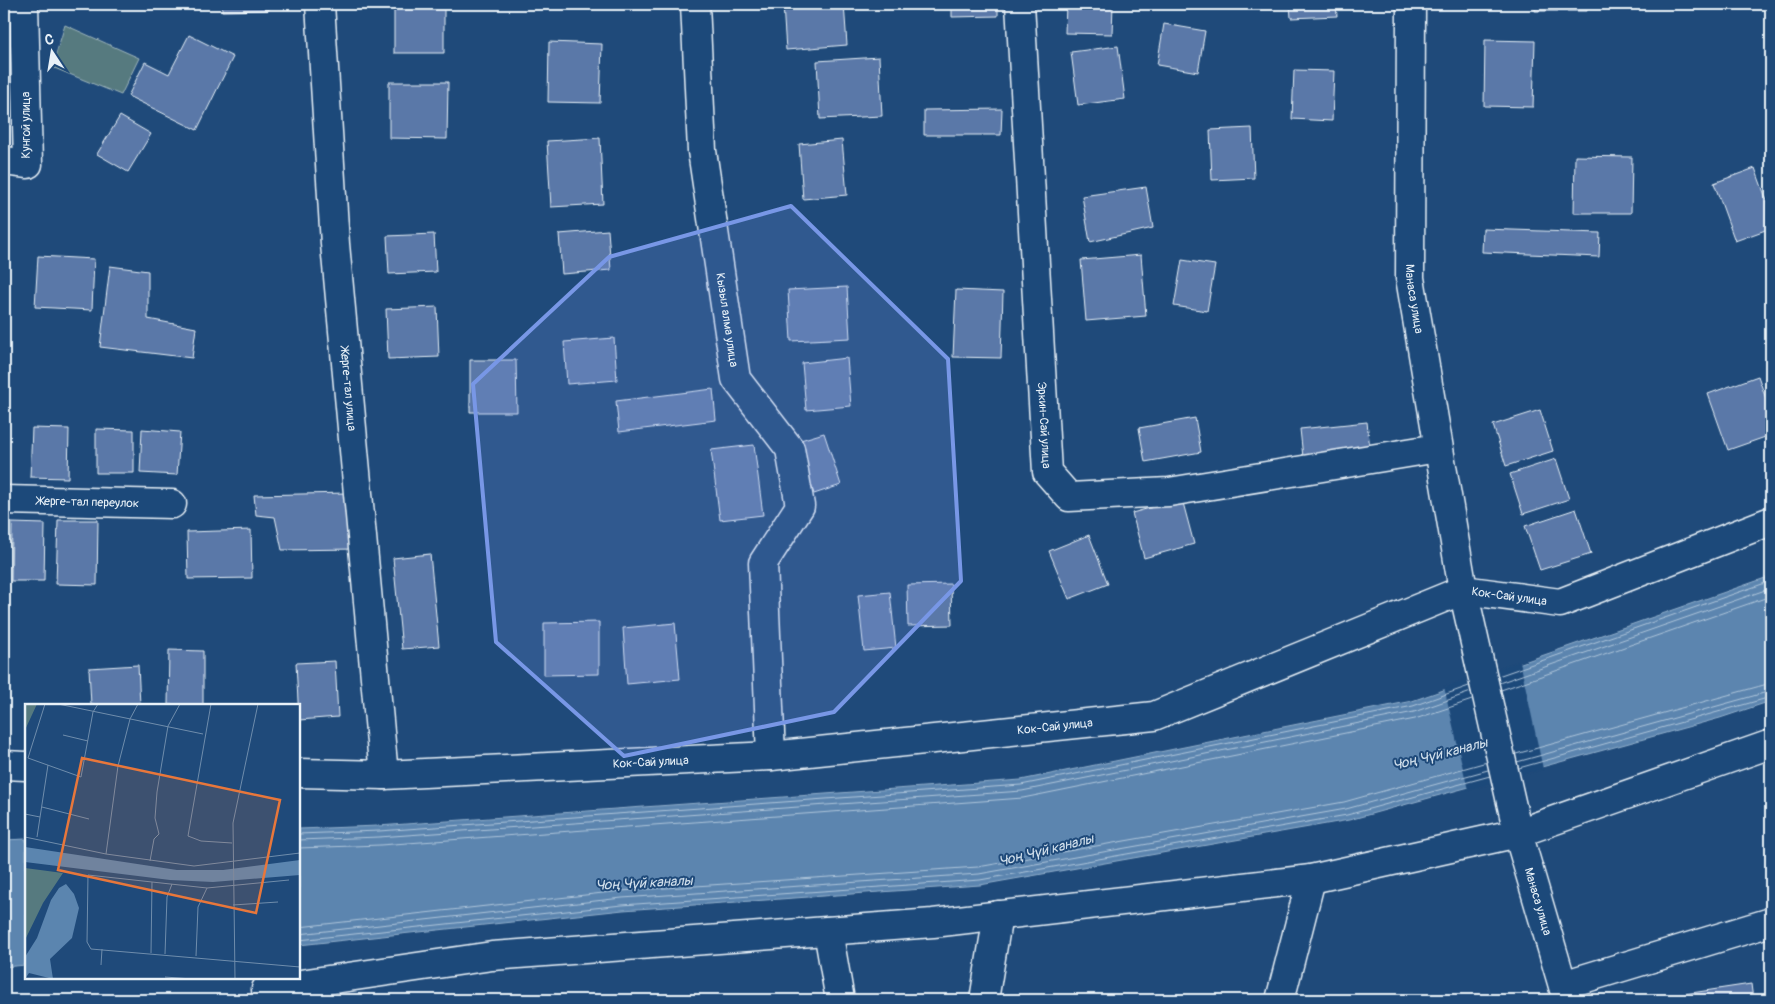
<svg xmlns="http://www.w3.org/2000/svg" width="1775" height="1004" font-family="Pangolin,sans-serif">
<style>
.green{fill:#567a7f;stroke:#9fb6bc}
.water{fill:#5b85af;stroke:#93b0cc}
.pier{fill:#1f4a7a}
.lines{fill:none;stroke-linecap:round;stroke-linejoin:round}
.shore{stroke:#b0c6db;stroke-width:1}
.building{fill:#5a78a8;stroke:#e8f1f8}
.minor-casing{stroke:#e8f1f8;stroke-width:31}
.minor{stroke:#1f4a7a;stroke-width:28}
.marked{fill:#7897e6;fill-opacity:0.2;stroke:#7897e6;stroke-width:4;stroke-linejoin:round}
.labels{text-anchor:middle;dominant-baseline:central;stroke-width:4;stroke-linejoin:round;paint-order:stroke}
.street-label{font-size:12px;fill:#e8f1f8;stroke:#1f4a7a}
.water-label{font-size:14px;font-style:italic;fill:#d3e1ed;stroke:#1f4a7a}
.inset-road{fill:none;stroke:#6f8dac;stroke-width:1}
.view{fill:#e8773b;fill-opacity:0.15;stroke:#e8773b;stroke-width:2.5}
.inset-edge{fill:none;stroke:#e8f1f8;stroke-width:2.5}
</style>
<rect width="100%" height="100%" fill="#1f4a7a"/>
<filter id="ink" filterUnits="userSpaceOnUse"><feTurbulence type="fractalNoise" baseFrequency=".02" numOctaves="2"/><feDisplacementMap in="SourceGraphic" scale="10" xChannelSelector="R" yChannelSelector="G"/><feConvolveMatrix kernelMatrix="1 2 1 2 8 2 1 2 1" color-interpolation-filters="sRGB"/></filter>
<g filter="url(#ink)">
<path class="green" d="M65 25 139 58 121 95 52 67Z"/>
<path class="water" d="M1771 576V701L1720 718 1349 820 980 885 623 910 299 945V829L378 826 1021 780 1412 701Z
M26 839V965L4 967V840Z"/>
<path class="pier" d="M1520 661 1543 769 1468 790 1444 687Z"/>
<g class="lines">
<path class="shore" d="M1498 676 1771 581
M1499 683 1771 588
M1501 690 1771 596
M1516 754 1771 683
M1517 762 1771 691
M1519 768 1771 697
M299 834 379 831 1021 785 1413 706 1469 686
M299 840 379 837 1022 791 1414 712 1471 692
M299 848 380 845 1023 798 1415 719 1472 700
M299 927 621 891 978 867 1344 802 1487 762
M299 934 622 898 979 874 1346 809 1488 770
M299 940 622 905 980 880 1347 815 1490 776"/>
</g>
<path class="building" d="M222 4H269V10L222 11Z
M394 4H444V53H394Z
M801 4H844L847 45 786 50 783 5Z
M952 4H998V16L952 17Z
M1066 4H1113L1112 34 1065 33Z
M1290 4H1336L1337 16 1291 18Z
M1535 4H1587V11H1535Z
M1164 24 1205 31 1198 72 1157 65Z
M189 35 233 57 197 130 128 96 145 62 169 74Z
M1485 40 1535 41 1533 107 1484 106Z
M549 42 602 44 600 103 548 102Z
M1118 46 1125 99 1078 105 1071 52Z
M879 57 882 116 820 119 817 61Z
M1294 70 1334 71 1332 121 1292 119Z
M389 82H448L447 139 389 138Z
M1002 109 1001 135H924V110Z
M120 116 151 134 128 172 97 154Z
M1252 128 1254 178 1212 180 1210 130Z
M600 138 603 204 551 207 547 141Z
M842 140 847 195 803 199 799 144Z
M1575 156 1632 157 1631 213H1574Z
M1755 168 1771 212V228L1735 241 1714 183Z
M1146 187 1153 228 1090 242 1082 196Z
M1483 229 1600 233 1599 257 1482 252Z
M608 230 611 270 562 274 559 234Z
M434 234 436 272 389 274 387 236Z
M1141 255 1146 316 1086 321 1081 260Z
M38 256 94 259 92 310 35 307Z
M1182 260 1215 265 1207 311 1174 306Z
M110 266 148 271V319L196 328 192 358 100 347Z
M847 287 850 338 791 341 788 290Z
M956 290 1003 292 1001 358 953 357Z
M437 307 439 357 388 359 386 309Z
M614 338 617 380 567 384 564 342Z
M847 358 851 406 806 410 802 363Z
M470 360H516L517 412H470Z
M1758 376 1771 413V435L1728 450 1708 394Z
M713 389 716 420 619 432 616 401Z
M1540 410 1553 451 1506 466 1493 425Z
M1195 418 1201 452 1145 462 1139 428Z
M1367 422 1370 449 1303 457 1300 429Z
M32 428 69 429 68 478 30 477Z
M96 429 134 430V473H96Z
M142 429 180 432 177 475 140 473Z
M824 433 841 485 814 494 797 441Z
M754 445 763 515 720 520 711 450Z
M1556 459 1569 499 1523 514 1510 474Z
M347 493 355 549 282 550 275 517 256 515 254 495Z
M1182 499 1194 544 1144 558 1132 513Z
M1576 509 1591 554 1540 570 1525 526Z
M58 520H98L97 585 56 584Z
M12 523 45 524 44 581H11Z
M251 530 252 578 188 579 187 532Z
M1089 535 1108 584 1069 599 1049 551Z
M430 554 439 646 402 649 393 558Z
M951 584 952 625 908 626 907 585Z
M890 592 896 648 864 651 858 595Z
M599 622V674L544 675V623Z
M675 623 680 679 627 684 623 628Z
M169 650 203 651V705H168Z
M335 661 338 717 299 720 296 663Z
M138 665 140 705H91L89 668Z
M1751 984 1753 1000H1679L1678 995Z"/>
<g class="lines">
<g class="minor-casing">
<g id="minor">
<path id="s1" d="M320 4 335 244 384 775"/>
<path id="s2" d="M695 4 702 151 736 379 790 449 800 506 763 563 771 756"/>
<path id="s3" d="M1020 4 1047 472 1069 497 1169 492 1438 448"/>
<path id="s4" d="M1411 4 1410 278 1463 590 1518 833 1567 1000"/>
<path d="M4 161 28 164 24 4"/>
<path id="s5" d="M4 500 172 504"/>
<path d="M4 765 26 766"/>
<path id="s6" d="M299 773 384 775 771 756 1154 716 1463 590 1560 603 1771 521"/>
<path d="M828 931 840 1000"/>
<path d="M1563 985 1771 922"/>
<path d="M267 1000 266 989 492 956 933 923 1311 879 1518 833 1771 744"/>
<path d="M984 1000 998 915"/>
<path d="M1280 1000 1311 879"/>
</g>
</g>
<use href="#minor" class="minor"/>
</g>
</g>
<path class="marked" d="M791 206 948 359 961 581 834 712 624 756 496 642 473 384 609 257Z"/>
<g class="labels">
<g class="street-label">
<text transform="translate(26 125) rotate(-90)">Кунгой улица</text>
<text stroke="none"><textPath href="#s4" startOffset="295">Манаса улица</textPath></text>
<text stroke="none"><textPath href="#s2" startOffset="318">Кызыл алма улица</textPath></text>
<text stroke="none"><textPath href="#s1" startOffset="386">Жерге-тал улица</textPath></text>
<text stroke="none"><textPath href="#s3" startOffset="422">Эркин-Сай улица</textPath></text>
<text stroke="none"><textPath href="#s5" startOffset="84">Жерге-тал переулок</textPath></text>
<text stroke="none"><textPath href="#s6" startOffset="1238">Кок-Сай улица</textPath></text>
<text stroke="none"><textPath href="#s6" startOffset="758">Кок-Сай улица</textPath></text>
<text stroke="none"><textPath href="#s6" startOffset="352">Кок-Сай улица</textPath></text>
<text stroke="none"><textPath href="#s4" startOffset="911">Манаса улица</textPath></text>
</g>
<g class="water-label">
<text transform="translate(1440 754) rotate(-14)">Чоң Чүй каналы</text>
<text transform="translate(1046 850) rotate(-14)">Чоң Чүй каналы</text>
<text transform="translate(644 883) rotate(-3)">Чоң Чүй каналы</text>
</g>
</g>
<g transform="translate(25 704)">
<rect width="275" height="275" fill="#1f4a7a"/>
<path d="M0 0H12L0 26ZM0 164 38 169 18 199 0 236Z" fill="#567a7f"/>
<path d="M0 143 152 166H198L275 156V171L188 178 145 176 0 158ZM41 180 49 190 54 204 47 234 25 255 28 275 4 269 0 275V253L12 234 26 196 34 184Z" fill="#5b85af"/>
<path class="inset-road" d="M20 0 3 54 56 73 68 8 73 0M33 0 178 30M186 0 163 132 176 137 207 139M38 31 63 37M17 103 64 115M0 110 15 113M0 133 81 150 169 162 275 149M12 133 23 61M81 150 93 62 105 15 113 0M125 157 129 135 134 130 130 114 132 88 143 22 155 0M264 176 182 184 63 171 62 238 66 245 275 263M208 201 253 198M126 249 127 178M140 250 142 193 147 180M171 252 173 203 182 184M76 261 77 245M140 273 167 275M210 275 208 119 233 0"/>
<path class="view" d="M57 54 255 96 231 209 33 166Z"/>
<rect width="275" height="275" class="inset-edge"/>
</g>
<rect width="1775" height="1004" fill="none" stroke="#1f4a7a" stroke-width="20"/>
<rect x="10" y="10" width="1755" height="984" fill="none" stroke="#e8f1f8" stroke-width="2" filter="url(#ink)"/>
<g transform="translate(52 52) rotate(348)" stroke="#1f4a7a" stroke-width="4" paint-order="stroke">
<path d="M0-4L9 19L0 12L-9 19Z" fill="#e8f1f8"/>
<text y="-8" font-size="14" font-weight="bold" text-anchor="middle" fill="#e8f1f8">С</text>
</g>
</svg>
